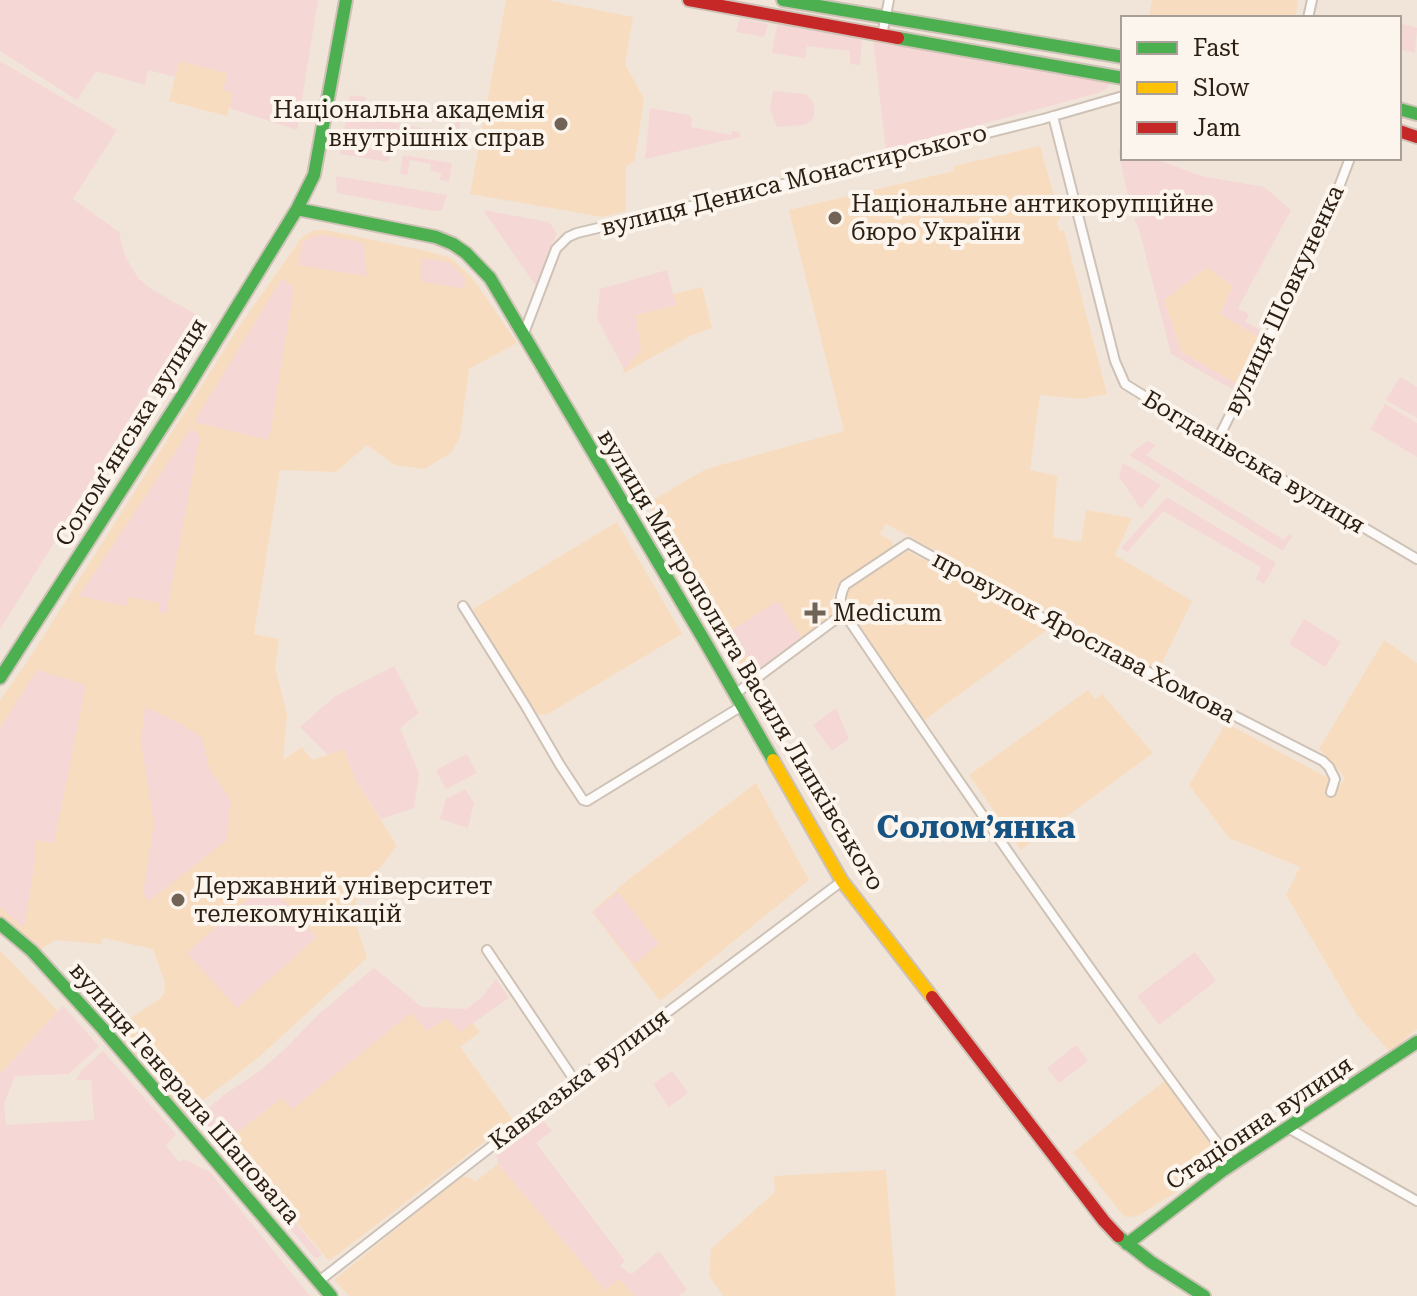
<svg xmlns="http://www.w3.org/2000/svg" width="1417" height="1296" font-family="'Roboto Serif',serif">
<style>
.built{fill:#f8dcbf}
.green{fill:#f5d7d6}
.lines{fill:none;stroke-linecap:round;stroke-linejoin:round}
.street-casing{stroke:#cec2b6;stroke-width:12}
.fast-casing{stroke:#cec2b6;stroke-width:16}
.slow-casing{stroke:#cec2b6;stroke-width:16}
.jam-casing{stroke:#cec2b6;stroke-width:16}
.street{stroke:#fdfbf9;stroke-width:8}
.fast{stroke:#4caf50;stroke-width:12}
.slow{stroke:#ffc107;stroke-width:12}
.jam{stroke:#c62828;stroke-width:12}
.poi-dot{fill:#716457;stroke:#fcf5ee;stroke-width:3}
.labels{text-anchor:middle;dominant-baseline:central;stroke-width:8;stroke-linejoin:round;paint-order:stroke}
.poi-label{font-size:24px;fill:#2c1f11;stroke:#fcf5ee;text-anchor:start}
.street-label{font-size:24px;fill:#2c1f11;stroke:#fcf5ee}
.district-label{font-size:32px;font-weight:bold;fill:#165383;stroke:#fcf5ee}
</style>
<rect width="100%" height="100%" fill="#f1e5d9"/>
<path class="built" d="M506 0H547L633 17 625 64 644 99 635 160 626 167V211L603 217 470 194Z
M1152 0H1298L1295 18H1149Z
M179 61 228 73 233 93 227 116 169 101Z
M1040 146 1060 217 1057 223 1060 231 1064 230 1107 394 1081 399 1040 395 1030 470 1057 476 1053 537 1081 542 1086 510 1132 518 1115 555 1192 601 1161 665 1153 662 1150 668 886 524 880 534 892 541 893 550 837 586 830 606 837 615 804 640 749 677 648 503 706 469 844 431 789 210 954 171V166Z
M315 230H326L426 251 451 258 474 280 517 343 469 369 460 436 451 453 424 469 395 465 367 445 336 472 280 470 254 634 279 639 275 667 287 714 283 760 302 747 312 760 344 749 355 779 397 846 381 867 360 884 353 915 367 958 258 1058 185 1114 114 1029 161 998 164 994 165 982 153 949 103 938 101 944 56 940 39 950 0 918V700L27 662 236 331 302 237Z
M1207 267 1233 286 1220 314 1259 337 1235 383 1181 352 1164 300Z
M702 287 712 328 692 335 624 373 623 371 641 350 636 315 676 305 673 294Z
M617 522 682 634 546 715 532 713 473 609Z
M908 551 1048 629 922 722 846 611 844 598 852 586Z
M1384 640 1417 663V1029L1390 1052 1357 1015 1286 895 1300 867 1229 838 1189 785 1226 723 1341 785 1345 777 1319 749Z
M1088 690 1095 699 1102 694 1153 753 1021 850 969 775Z
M756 783 809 880 660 1001 592 912 630 878Z
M0 950 58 1011 0 1074Z
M409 1001 421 1010 465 1014 480 1032 460 1047 513 1120 329 1261 227 1140Z
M1166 1080 1225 1161 1138 1216 1126 1217 1122 1214 1073 1152Z
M498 1164 605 1290 619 1278 635 1296H349L334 1280 461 1176 471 1178 475 1182Z
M886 1170 896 1296H723L709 1276 711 1249 775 1192 774 1176Z"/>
<path class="green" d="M0 0H318L297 130 229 108 233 93 223 90 227 73 179 61 175 77 148 70 145 85 96 71 77 100 0 51Z
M740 18 768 24 764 37 736 32Z
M1399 23 1417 28 1415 53 1399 49Z
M777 25 862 38 860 65 850 64V51L807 46 805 58 772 53Z
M873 40 1105 81 1109 84 1108 88 1098 93 886 150Z
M0 61 117 130 73 199 119 232 125 256 138 278 151 289 197 315 0 629Z
M773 91 805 94C815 100 816 110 812 120L804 125 777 127 770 109Z
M350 95 366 97 363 117 400 124 398 134 360 128 358 147 391 153 388 162 340 154Z
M650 108 689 115 692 120 691 127 731 135 732 131 739 132 741 137 645 159Z
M461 118 456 145 409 136 411 126C429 129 446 139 457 120Z
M1123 148V158H1153L1201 176 1264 187 1291 210 1238 308 1249 314 1245 322 1261 330 1259 337 1220 314 1233 286 1207 267 1164 300 1181 352 1235 383 1232 389 1171 354 1139 229 1134 219 1142 216 1139 206 1130 205 1118 149Z
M403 155 452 163 449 182 440 180 441 173 430 171 431 164 410 160 407 175 400 174Z
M336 176 447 195 442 210 434 211 337 193Z
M483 210 549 222 557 234 552 243 538 289Z
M324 235 364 243 367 276 298 265 303 241 313 237Z
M421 258 449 262 465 278 464 289 421 281Z
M667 270 676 305 636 315 641 350 624 370 597 318 600 289Z
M282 278 294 288 269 440 194 422Z
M1400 377 1417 387V418L1386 400Z
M1385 404 1417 423V457L1370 429Z
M191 428 200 436 166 614 159 612 160 603 129 597 126 606 79 596Z
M1147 441 1156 445 1146 455 1284 540 1288 534 1292 536 1283 551 1129 455Z
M1123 463 1161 485 1141 509 1119 477Z
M1167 497 1276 563 1264 584 1256 579 1261 567 1163 511 1127 552 1121 548Z
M778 601 802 639 755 671 730 631Z
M1304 619 1341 642 1325 667 1289 644Z
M394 666 419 713 400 728 419 774 414 808 381 819 355 779 344 749 328 755 300 727 334 697Z
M37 670 86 685 54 843 35 840V860L24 928 0 907V728Z
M145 707 177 722 202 737 209 768 231 800 227 840 149 901 143 893 154 824 141 741Z
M836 708 849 739 832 751 813 725Z
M467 754 477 773 446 789 436 770Z
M465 789 474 803 468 828 440 819 446 799Z
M267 882 317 937 237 1008 187 953Z
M618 892 659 944 634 964 593 912Z
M1195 952 1216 981 1159 1025 1137 996Z
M374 968 422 1007 466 1009 482 997 496 979 509 998 460 1032 447 1018 427 1031 411 1013 292 1109 282 1098 230 1138 232 1146 322 1255 317 1258 313 1256 198 1117 224 1095 257 1073 284 1050 320 1013Z
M63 1006 99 1046 69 1074 15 1076 4 1103 6 1125 94 1120 91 1080H76L82 1070 103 1051 176 1134 166 1146 179 1162 184 1159 210 1172 310 1296H0V1074Z
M1076 1045 1088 1061 1059 1083 1047 1068Z
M672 1071 688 1093 669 1107 653 1084Z
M541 1118 552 1131 536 1143 625 1261 620 1266 627 1272 632 1274 659 1251 687 1290 678 1296H635L619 1279 605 1290 498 1164 496 1153Z"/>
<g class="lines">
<g class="street-casing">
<path id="street" d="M1308 18 1312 0
M882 35 889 0
M1053 116 1115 361 1125 384 1217 441 1417 559
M524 333 556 249 568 237 577 233 788 183 1043 119 1123 96
M1217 441 1323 229 1350 158
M463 606 525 705 560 765 583 800 587 801 742 706
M735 694 844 613
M487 950 575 1081
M1288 1128 1417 1201
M1233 1164C1098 984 970 799 844 613 839 602 840 596 845 585L908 543 1045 619 1323 761 1329 767 1335 779 1331 792
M319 1281 560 1093 842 881"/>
</g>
<g class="fast-casing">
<path id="fast" d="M783 0 1123 57
M898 38 1123 78
M1399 109 1417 114
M297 209 436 237 453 244 466 253 490 278 704 640 773 760
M0 678 184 393 297 209 314 175 346 0
M0 924 32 951 103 1029 331 1296
M1118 1236 1151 1262 1204 1296
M1127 1244 1222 1171 1417 1042"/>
</g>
<g class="slow-casing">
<path id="slow" d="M773 760 842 881 932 997"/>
</g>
<g class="jam-casing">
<path id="jam" d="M689 0 898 38
M1399 131 1417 137
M932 997 1104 1221 1118 1236"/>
</g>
<use href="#street" class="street"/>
<use href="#fast" class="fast"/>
<use href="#slow" class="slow"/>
<use href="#jam" class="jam"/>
</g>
<g class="poi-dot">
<circle cx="561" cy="124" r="8"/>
<circle cx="835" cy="218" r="8"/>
<path d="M811 601h8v8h8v8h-8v8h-8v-8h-8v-8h8z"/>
<circle cx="178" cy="900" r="8"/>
</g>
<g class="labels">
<g class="poi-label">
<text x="545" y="110" text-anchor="end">Національна академія<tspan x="545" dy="28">внутрішніх справ</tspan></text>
<text x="851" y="204">Національне антикорупційне<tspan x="851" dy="28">бюро України</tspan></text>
<text x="833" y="613">Medicum</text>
<text x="194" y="886">Державний університет<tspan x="194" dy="28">телекомунікацій</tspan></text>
</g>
<g class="street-label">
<text transform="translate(794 180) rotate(-14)">вулиця Дениса Монастирського</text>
<text transform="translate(1284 300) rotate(-65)">вулиця Шовкуненка</text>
<text transform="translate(131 432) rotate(-58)">Соломʼянська вулиця</text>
<text transform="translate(1254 462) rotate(31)">Богданівська вулиця</text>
<text transform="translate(1084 637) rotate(28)">провулок Ярослава Хомова</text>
<text transform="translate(741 660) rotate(59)">вулиця Митрополита Василя Липківського</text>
<text transform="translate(579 1079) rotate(-37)">Кавказька вулиця</text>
<text transform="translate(185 1093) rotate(49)">вулиця Генерала Шаповала</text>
<text transform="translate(1259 1123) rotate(-34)">Стадіонна вулиця</text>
</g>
<g class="district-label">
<text x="976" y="827">Соломʼянка</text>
</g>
</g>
<rect x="1121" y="16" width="280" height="144" fill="#fcf5ee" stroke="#a99f96" stroke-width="2"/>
<rect x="1137" y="42" width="40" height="12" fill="#4caf50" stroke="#a99f96" stroke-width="2"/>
<text x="1193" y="56" font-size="24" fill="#2c1f11">Fast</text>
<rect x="1137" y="82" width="40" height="12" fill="#ffc107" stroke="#a99f96" stroke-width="2"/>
<text x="1193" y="96" font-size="24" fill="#2c1f11">Slow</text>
<rect x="1137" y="122" width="40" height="12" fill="#c62828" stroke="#a99f96" stroke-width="2"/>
<text x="1193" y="136" font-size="24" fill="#2c1f11">Jam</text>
</svg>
